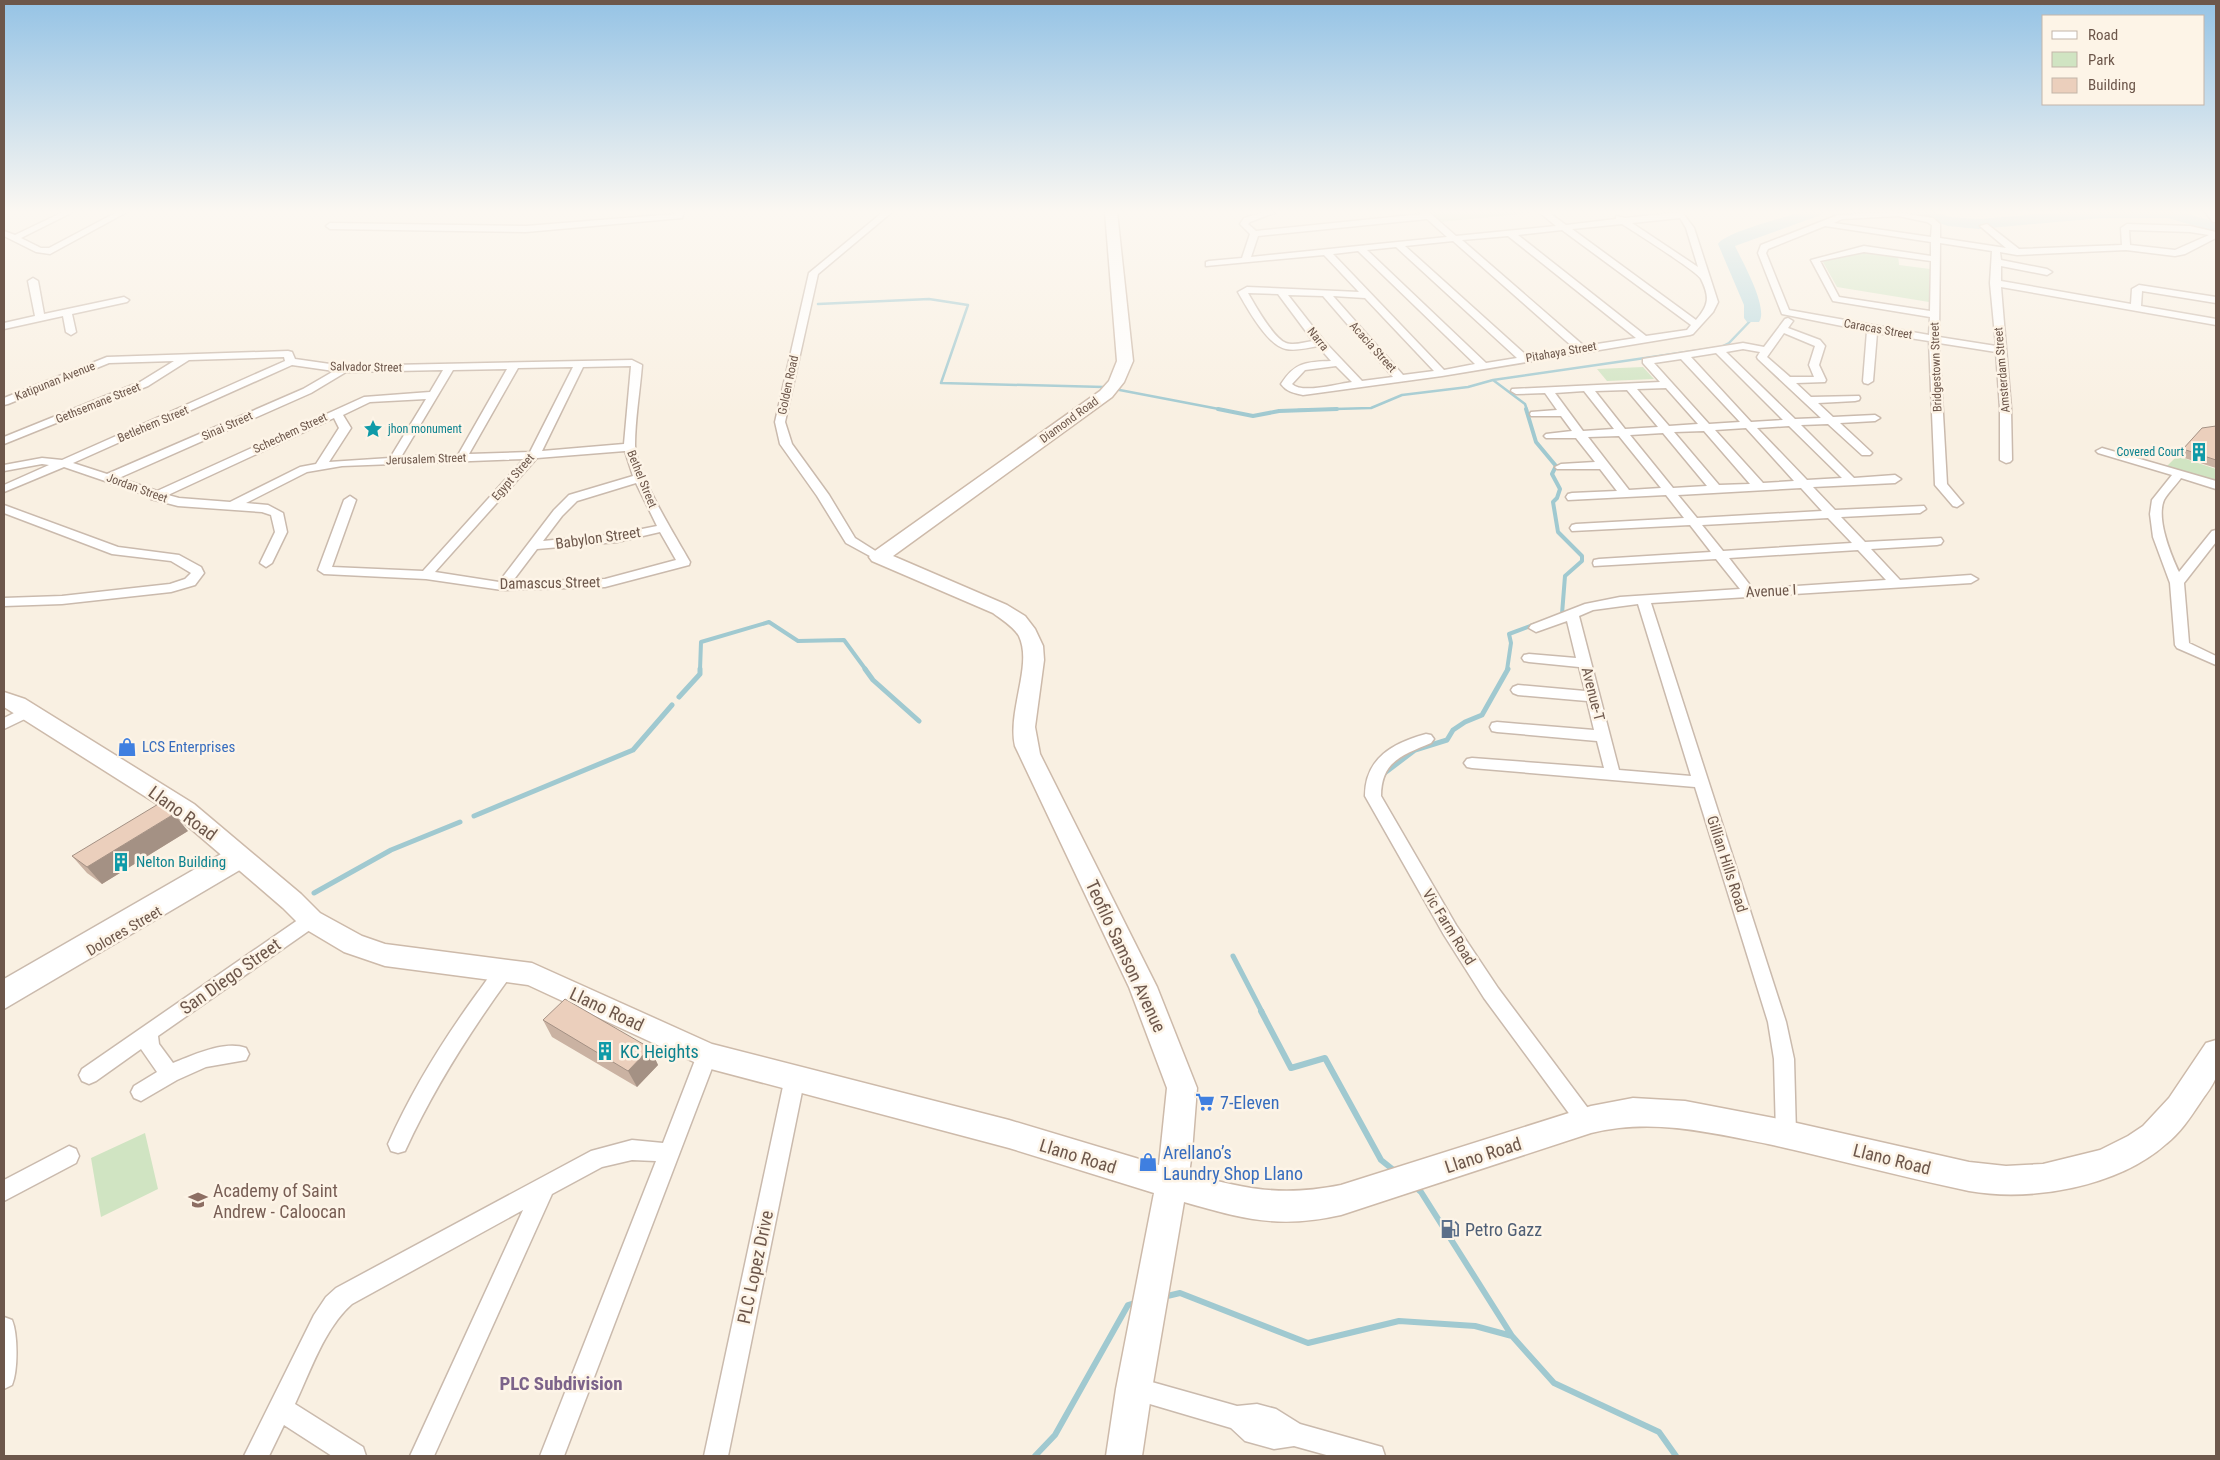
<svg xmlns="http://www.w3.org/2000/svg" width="2220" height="1460" font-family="'Roboto Condensed',sans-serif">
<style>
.green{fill:#d0e4c2}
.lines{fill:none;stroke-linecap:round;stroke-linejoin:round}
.stream-far3{stroke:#a0c9d0;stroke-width:2.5}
.stream-far2{stroke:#a0c9d0;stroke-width:4}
.stream-far1{stroke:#a0c9d0;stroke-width:5}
.stream{stroke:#a0c9d0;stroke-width:6}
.river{fill:#b9dae0;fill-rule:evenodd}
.minor-casing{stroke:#cabaad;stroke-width:3}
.secondary-casing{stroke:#cdbaaa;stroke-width:3}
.minor{fill:#fff;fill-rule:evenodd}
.secondary{fill:#fff;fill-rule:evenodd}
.wall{fill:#cab2a2}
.shaded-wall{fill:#a49184}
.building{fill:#ebcfbc;stroke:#a49184}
.labels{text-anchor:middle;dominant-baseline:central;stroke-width:5;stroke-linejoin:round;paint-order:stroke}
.far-street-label{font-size:12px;fill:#6d574b;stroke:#fdf4e7}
.far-culture-label{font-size:12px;fill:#0d838f;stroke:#fdf4e7;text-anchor:start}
.street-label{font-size:15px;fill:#6d574b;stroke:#fdf4e7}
.shop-label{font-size:15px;fill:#366cbe;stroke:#fdf4e7;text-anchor:start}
.culture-label{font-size:15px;fill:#0d838f;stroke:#fdf4e7;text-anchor:start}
.near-street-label{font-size:18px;fill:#6d574b;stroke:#fdf4e7}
.near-culture-label{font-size:18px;fill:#0d838f;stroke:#fdf4e7;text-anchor:start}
.near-shop-label{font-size:18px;fill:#366cbe;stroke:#fdf4e7;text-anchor:start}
.near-education-label{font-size:18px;fill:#785e54;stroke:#fdf4e7;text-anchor:start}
.near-service-label{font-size:18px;fill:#4e5e75;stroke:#fdf4e7;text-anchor:start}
.near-neighbourhood-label{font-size:19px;font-weight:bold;fill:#7c638a;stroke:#fdf4e7}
</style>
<rect width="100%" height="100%" fill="#f9f0e2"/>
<path class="green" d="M1428 212H1531L1532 213 1440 222Z
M1860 250 1898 255 1899 265 1930 269 1929 302 1837 287 1823 262Z
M1643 367 1654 379 1607 381 1597 369Z
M2177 456 2216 469V484L2166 467Z
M145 1133 158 1189 101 1217 91 1158Z"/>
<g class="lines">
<path class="stream-far3" d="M818 304 929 299 968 305 941 383 1104 387 1224 410
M1493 380 1525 404 1527 410
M1298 410 1371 408 1402 395 1468 387 1493 380 1721 347 1729 343 1753 318"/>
<path class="stream-far2" d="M1218 409 1253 416 1279 411 1337 409
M1526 409 1536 442 1556 466 1552 474 1560 489 1557 498 1553 502 1558 532 1582 556V561L1565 576 1562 614 1557 616
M700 670 701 642 769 622 798 641 844 640 866 670
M1507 670 1511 643 1509 634 1536 624"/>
<path class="stream-far1" d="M865 669 873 680 919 721
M679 697 700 674V669
M1382 775 1415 750 1447 740 1453 730 1465 722 1482 715 1508 669
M474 816 633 750 672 705
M314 893 391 850 460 822
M1233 956 1262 1012"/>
<path class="stream" d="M1261 1011 1291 1068 1325 1058 1381 1160 1396 1172
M1414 1186 1421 1192 1512 1336
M1163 1297 1180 1293 1308 1343 1399 1321 1475 1326 1512 1336 1554 1383 1659 1432 1676 1456
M1035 1456 1055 1435 1128 1305 1138 1302"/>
<path class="river" d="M1802 212H1824L1821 215 1735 246C1742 261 1769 308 1759 322H1747L1744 318V305L1718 244C1726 232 1786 217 1802 212Z
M1913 212H1935L1950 217 1979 219 2065 212H2181L2216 222V232L2168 218H2102L1979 229 1948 226 1916 215Z"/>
<g class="minor-casing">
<path id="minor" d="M63 212H73L21 238 41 248H49L117 212H127L50 254 36 252 4 236V231L15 235Z
M676 212H684L682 218 526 232 330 229 326 226 330 223 526 226 675 214Z
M883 212H892L818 274 785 422 792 444 829 495 855 538 885 557 879 561 846 543 817 496 780 444 775 422 809 273Z
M1265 212H1276L1250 222 1248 224 1256 231 1422 214 1420 212H1429L1456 236 1556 226 1539 212H1548L1566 225 1616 219V216L1625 218 1682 212 1694 228 1718 302 1713 312 1693 334 1690 335 1442 376 1303 395C1294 393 1287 392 1281 384 1295 362 1306 362 1331 361L1318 346C1307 348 1296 351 1286 349 1268 346 1247 308 1238 292L1247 287 1359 292 1324 255 1206 266V262L1209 261 1242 258 1250 234 1240 224 1244 218ZM1680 218 1686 228 1698 267 1632 223ZM1427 219 1447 237 1251 257 1258 236ZM1622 224C1633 231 1698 272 1701 279 1710 297 1709 305 1696 320L1572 229ZM1562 230 1691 325 1687 330 1646 336 1518 235ZM1508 236 1636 338 1584 346 1462 240ZM1453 241 1574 348 1527 356 1405 246ZM1396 247 1517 358 1486 363 1367 250ZM1358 251 1475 364 1444 370 1333 254ZM1248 293 1278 294 1313 341C1305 342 1294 346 1286 343 1273 338 1255 305 1248 293ZM1288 295 1323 296 1393 377 1362 381 1324 341ZM1333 296 1365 298 1434 371 1403 375ZM1336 366 1352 382C1337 384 1302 394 1292 384L1305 370Z
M1895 212 1933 218 1940 224V238L2006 248 1980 226 1987 224 2019 249 2122 245 2121 228 2127 224 2190 226 2216 232V238L2185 254 2175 256 2126 250 2017 255 2000 252 2001 260 2047 269 2052 272 2047 275 2001 266V281L2131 304 2132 289 2139 285 2216 297V303L2142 291 2141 306 2216 319V325L2001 287 2011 408 2012 460 2010 462 2006 463 2000 460V408L1996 352 1939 343 1947 484 1963 503 1957 507 1953 506 1935 485 1929 341 1877 333 1873 381 1868 384 1864 383 1863 381 1867 331 1782 314 1758 253 1761 245 1838 215ZM1898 216 1927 222 1932 225 1931 237 1834 223 1842 219ZM1825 226 1931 242V256L1864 246 1811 260 1833 301 1930 317 1929 335 1789 310 1766 253 1768 249ZM2129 230 2190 232 2209 235 2175 250 2130 245ZM1940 243 1992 251 1990 283 1996 346 1939 337ZM1864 252 1931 261 1930 311 1839 297 1820 261Z
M2205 212H2213L2216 215V222H2213Z
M33 278 38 281 44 314 124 297 129 300 127 302 72 314 76 332 71 335 66 332 63 316 4 329V323L35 316 28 281Z
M1788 318 1793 321 1788 328 1820 340 1825 346 1819 365 1826 380 1825 382 1796 383 1811 397 1859 396 1860 398 1859 400 1855 401 1818 403 1833 417 1875 415 1880 418 1875 421 1840 423 1870 451 1872 453 1870 455H1862L1828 424 1801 425 1854 478 1895 475 1901 479 1895 483 1813 487 1835 510 1924 506 1926 509 1920 513 1841 517 1865 542 1941 538 1943 541 1941 544 1937 545 1871 549 1900 580 1971 575 1978 579 1971 583 1651 603 1786 1022 1794 1059 1796 1134 1793 1141 1786 1143 1779 1141 1776 1134 1774 1059 1768 1022 1695 787 1472 768 1467 767 1464 763 1467 759 1472 758 1604 768 1597 741 1497 732 1492 731 1490 727 1492 723 1497 722 1594 730 1587 701 1518 695 1513 693 1511 690 1513 687 1518 685 1585 691 1579 667 1529 662 1524 661 1522 658 1524 655 1529 654 1576 658 1567 621 1536 632 1529 628 1531 625 1585 604 1620 597 1740 589 1716 559 1594 566 1593 563 1594 560 1599 559 1711 552 1690 525 1572 531 1570 528 1572 525 1576 524 1684 518 1666 495 1568 500 1566 497 1568 494 1572 493 1617 491 1600 469H1557L1555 467 1561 464 1595 462 1576 438H1546L1544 436 1546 434 1572 431 1561 416H1531L1530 414 1531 412 1557 410 1545 393 1516 394 1511 391 1512 389 1660 382 1643 363V359L1743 343 1764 347 1785 319ZM1784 333 1815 346 1809 365 1814 377H1790L1767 357ZM1743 349 1760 352 1757 357 1758 359 1821 418 1795 419 1726 352ZM1716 353 1783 420 1751 422 1691 357ZM1681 359 1740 422 1709 424 1654 363ZM1666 388 1698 424 1669 426 1637 389ZM1627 390 1658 427 1625 429 1595 391ZM1584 391 1614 429 1583 431 1555 393ZM1789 426 1842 478 1807 480 1757 428ZM1746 428 1794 481 1763 483 1715 430ZM1704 431 1750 484 1719 485 1674 432ZM1663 433 1707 486 1673 488 1630 435ZM1619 436 1661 488 1629 490 1588 437ZM1801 488 1822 511 1697 518 1678 495ZM1828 518 1852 543 1723 551 1702 525ZM1858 550 1886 580 1753 589 1729 558ZM1638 604 1691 776 1619 770 1579 616 1593 610Z
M288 351 292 352 295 359 344 366 632 360 642 365C640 391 635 419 635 445 635 472 676 537 690 562L689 565 605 587 502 590 426 579 324 574 318 570 344 500 350 496 356 500 332 567 423 571 524 459 342 466 307 472 246 503 268 505 283 513 287 532 272 563 266 567 260 563 275 532 271 515 262 512 178 506 151 499 149 496 64 467 4 492V485L49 465 42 464 4 471V465L42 458 62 460 285 361 284 357 189 360 148 386 4 444V437L140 382 174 361 109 363 8 404 4 405V398L107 357ZM292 365 334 371 303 389 107 474 73 463ZM631 366 624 444 542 451 583 367ZM573 367 530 452 469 454 518 368ZM507 369 458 455 401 457 453 370ZM443 370 430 392 364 397 157 491 119 478 311 393 346 372ZM426 399 390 458 329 462 351 428 343 415 370 402ZM334 418 339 428 316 464 300 467 230 502 179 498 168 495ZM625 451 633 476 569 495 554 510 499 582 435 572 537 458ZM636 483 657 526 617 534 543 541 562 516 577 501ZM660 532 676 560 605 579 512 582 537 549 617 542Z
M2102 448 2216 481V489L2181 478C2176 485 2168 493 2164 500 2156 519 2171 555 2179 572L2212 531 2216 530V542L2184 583 2189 643 2216 656V665L2177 648 2175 645 2170 583 2153 537 2150 514 2152 500 2172 475 2098 453 2096 451Z
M4 505 118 547 179 555 201 567 204 573 195 585 171 592 62 604 4 606V598L62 596 170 584 185 579 191 573 171 561 112 554 4 513Z
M26 707 31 708 33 712 31 716 4 729V718Z
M1426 734 1431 735 1434 739 1431 743C1403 755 1381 761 1381 796L1456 925 1498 988 1593 1115 1596 1121 1593 1127 1586 1130 1579 1127 1484 998 1444 935 1365 796C1365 758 1393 743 1426 734Z
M235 846 241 848 243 852 242 854 250 856 252 860 250 864 4 1009V979Z
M311 913 317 915 320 920 317 925 158 1036 159 1044 173 1063C193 1055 225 1040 246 1048L249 1054 246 1060 206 1067 177 1080 141 1101 134 1098 131 1092 134 1086 157 1072 141 1049 96 1081 89 1084 82 1081 79 1075 82 1069 305 915Z
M506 962 512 964 515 969 512 974C471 1030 434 1088 405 1151L398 1153 391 1151 388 1144C412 1090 443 1040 478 992 486 982 494 966 506 962Z
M707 1047 714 1049 717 1055 564 1456H540L656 1161 632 1160 602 1167 552 1194 434 1456H410L523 1210 352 1304C324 1329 311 1370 295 1404L363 1447 366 1456H332L284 1425 269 1456H244L314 1315 326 1297 336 1288 591 1151 632 1140 663 1143 697 1055 700 1049Z
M795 1068 802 1071 805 1077 728 1456H704L785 1077 788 1071Z
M69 1146 76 1149 79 1156 76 1163 4 1201V1180Z
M4 1317 12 1320C18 1334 18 1371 12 1385L4 1389Z
M1134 1377 1237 1406 1257 1404 1276 1409 1300 1424 1382 1447 1385 1456H1330L1294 1446 1274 1449 1245 1441 1231 1428 1126 1397 1122 1389 1126 1381Z"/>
</g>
<g class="secondary-casing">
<path id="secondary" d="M1105 212H1117L1133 361 1124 382 1112 397 893 556 1007 605 1025 616 1035 629 1043 646 1044 660 1035 727 1040 754 1157 987 1197 1088 1192 1152 1189 1174C1246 1189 1282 1197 1341 1185L1591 1106 1633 1098 1685 1101 1779 1119 1969 1162 2006 1166 2043 1164 2100 1150 2128 1136 2143 1126 2169 1098 2206 1043 2216 1040C2216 1050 2219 1067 2216 1077 2213 1086 2205 1095 2200 1103 2190 1118 2180 1133 2166 1144 2118 1187 2031 1202 1969 1191 1902 1177 1835 1159 1768 1144 1708 1132 1652 1118 1591 1133L1341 1215C1279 1229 1243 1219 1184 1202L1152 1389 1142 1456H1106L1116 1389 1154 1193 1009 1148 707 1068 528 985 385 966 344 952 302 927 283 908 176 816 4 707V692L25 699 194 804 301 894 320 913 362 936 385 944 532 963 712 1044 1009 1120 1159 1165 1167 1088 1129 987 1015 746C1007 711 1033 665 1019 636 1013 626 1002 620 993 613L872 561 869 557 872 553 1100 391 1109 381 1117 361Z"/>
</g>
<use href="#minor" class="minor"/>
<use href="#secondary" class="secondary"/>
</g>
<path class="wall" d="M2216 426V468L2178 456 2183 449Z
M188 831 102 884 87 873 72 856Z
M543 1020 650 1048 658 1065 637 1087 552 1037Z"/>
<path class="shaded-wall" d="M174 814 188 831 102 884 87 867Z
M650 1048 658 1065 637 1087 628 1071Z"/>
<path class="building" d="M2216 426V460L2183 449 2202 428Z
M160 803 174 814 87 867 72 856Z
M565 999 650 1048 628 1071 543 1020Z"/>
<linearGradient id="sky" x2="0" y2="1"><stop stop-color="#95c3e5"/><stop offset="0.51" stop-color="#fcf8f2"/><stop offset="1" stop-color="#fcf8f2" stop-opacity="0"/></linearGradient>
<rect width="2220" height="416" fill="url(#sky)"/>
<defs>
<g id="sight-bare" transform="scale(1.5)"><path d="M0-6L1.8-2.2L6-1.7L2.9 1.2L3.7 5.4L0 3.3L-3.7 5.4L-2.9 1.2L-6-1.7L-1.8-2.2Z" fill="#0f9aa8" stroke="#fdf4e7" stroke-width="2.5" paint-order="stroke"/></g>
<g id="building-bare" transform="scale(1.5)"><path d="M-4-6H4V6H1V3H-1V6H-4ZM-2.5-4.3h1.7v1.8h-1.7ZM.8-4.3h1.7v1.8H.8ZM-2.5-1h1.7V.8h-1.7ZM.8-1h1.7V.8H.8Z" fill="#0f9aa8" stroke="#fdf4e7" stroke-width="2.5" paint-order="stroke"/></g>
<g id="shop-bare" transform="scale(1.5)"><path d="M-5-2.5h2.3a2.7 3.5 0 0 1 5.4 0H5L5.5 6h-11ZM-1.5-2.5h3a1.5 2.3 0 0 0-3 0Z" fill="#3f7fe0" stroke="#fdf4e7" stroke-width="2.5" paint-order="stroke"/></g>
<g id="supermarket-bare" transform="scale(1.5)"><path d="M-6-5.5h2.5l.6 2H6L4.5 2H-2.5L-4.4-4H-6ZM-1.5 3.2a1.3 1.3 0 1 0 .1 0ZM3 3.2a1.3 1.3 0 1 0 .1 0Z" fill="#3f7fe0" stroke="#fdf4e7" stroke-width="2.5" paint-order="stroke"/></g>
<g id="school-bare" transform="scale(1.5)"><path d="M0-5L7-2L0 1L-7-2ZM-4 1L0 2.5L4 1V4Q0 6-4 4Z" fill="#8d6e63" stroke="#fdf4e7" stroke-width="2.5" paint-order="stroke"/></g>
<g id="fuel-bare" transform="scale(1.5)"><path d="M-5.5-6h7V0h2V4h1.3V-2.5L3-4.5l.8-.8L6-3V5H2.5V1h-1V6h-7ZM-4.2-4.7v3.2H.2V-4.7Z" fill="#5c6f8a" stroke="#fdf4e7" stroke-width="2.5" paint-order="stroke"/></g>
</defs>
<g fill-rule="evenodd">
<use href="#sight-bare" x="373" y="429"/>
<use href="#building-bare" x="2199" y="452"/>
<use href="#shop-bare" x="127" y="747"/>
<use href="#building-bare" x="121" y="862"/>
<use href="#building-bare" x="605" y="1051"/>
<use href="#supermarket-bare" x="1205" y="1102"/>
<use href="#shop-bare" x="1148" y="1162"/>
<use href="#school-bare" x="198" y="1200"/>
<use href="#fuel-bare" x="1450" y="1229"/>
</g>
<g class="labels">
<g class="far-street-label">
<text transform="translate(1878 329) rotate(10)">Caracas Street</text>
<text transform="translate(1318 339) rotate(51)">Narra</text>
<text transform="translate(1373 347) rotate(48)">Acacia Street</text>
<text transform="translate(1561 352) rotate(-10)">Pitahaya Street</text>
<text transform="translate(366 367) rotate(1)">Salvador Street</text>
<text transform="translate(1936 367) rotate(-92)">Bridgestown Street</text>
<text transform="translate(2002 370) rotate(-95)">Amsterdam Street</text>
<text transform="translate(55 381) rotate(-22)">Katipunan Avenue</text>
<text transform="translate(788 385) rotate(-78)">Golden Road</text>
<text transform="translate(98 403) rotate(-22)">Gethsemane Street</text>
<text transform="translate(1069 420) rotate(-36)">Diamond Road</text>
<text transform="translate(153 424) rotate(-23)">Betlehem Street</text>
<text transform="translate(227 426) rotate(-24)">Sinai Street</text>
<text transform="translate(290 433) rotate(-25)">Schechem Street</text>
<text transform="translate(426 459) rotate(-2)">Jerusalem Street</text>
<text transform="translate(513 477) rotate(-49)">Egypt Street</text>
<text transform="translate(642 479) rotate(68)">Bethel Street</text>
<text transform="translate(137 488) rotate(20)">Jordan Street</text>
</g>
<g class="far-culture-label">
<text x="388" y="429">jhon monument</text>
<text x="2184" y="452" text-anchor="end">Covered Court</text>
</g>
<g class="street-label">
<text transform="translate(598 538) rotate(-8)">Babylon Street</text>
<text transform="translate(550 583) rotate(-1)">Damascus Street</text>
<text transform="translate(1771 591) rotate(-3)">Avenue I</text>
<text transform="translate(1593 694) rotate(76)">Avenue-T</text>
<text transform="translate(1727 864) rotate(72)">Gillian Hills Road</text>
<text transform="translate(1449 927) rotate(58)">Vic Farm Road</text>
<text transform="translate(124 931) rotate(-30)">Dolores Street</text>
</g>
<g class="shop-label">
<text x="142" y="747">LCS Enterprises</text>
</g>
<g class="culture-label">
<text x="136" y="862">Nelton Building</text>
</g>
<g class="near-street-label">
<text transform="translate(183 813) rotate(36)">Llano Road</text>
<text transform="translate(1126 956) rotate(65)">Teofilo Samson Avenue</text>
<text transform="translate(230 976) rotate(-35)">San Diego Street</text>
<text transform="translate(607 1009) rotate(25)">Llano Road</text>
<text transform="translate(1483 1155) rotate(-18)">Llano Road</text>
<text transform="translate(1078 1156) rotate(17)">Llano Road</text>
<text transform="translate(1892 1159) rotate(14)">Llano Road</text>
<text transform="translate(755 1267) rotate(-78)">PLC Lopez Drive</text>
</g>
<g class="near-culture-label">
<text x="620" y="1051">KC Heights</text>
</g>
<g class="near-shop-label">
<text x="1220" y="1102">7-Eleven</text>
<text x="1163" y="1152">Arellano’s<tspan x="1163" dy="21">Laundry Shop Llano</tspan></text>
</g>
<g class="near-education-label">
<text x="213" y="1190">Academy of Saint<tspan x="213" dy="21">Andrew - Caloocan</tspan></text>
</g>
<g class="near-service-label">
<text x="1465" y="1229">Petro Gazz</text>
</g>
<g class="near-neighbourhood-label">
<text x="561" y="1383">PLC Subdivision</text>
</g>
</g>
<rect width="2220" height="1460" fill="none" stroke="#6d574b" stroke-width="10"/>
<rect x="2042" y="15" width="162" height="90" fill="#fdf4e7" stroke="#c3b5a9"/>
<rect x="2052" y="31" width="25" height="8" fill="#ffffff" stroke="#c3b5a9"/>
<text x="2088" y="40" font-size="15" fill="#6d574b">Road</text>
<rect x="2052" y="52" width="25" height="15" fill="#d0e4c2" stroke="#c3b5a9"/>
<text x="2088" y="65" font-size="15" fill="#6d574b">Park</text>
<rect x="2052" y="78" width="25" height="15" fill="#ebcfbc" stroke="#c3b5a9"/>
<text x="2088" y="90" font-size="15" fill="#6d574b">Building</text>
</svg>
